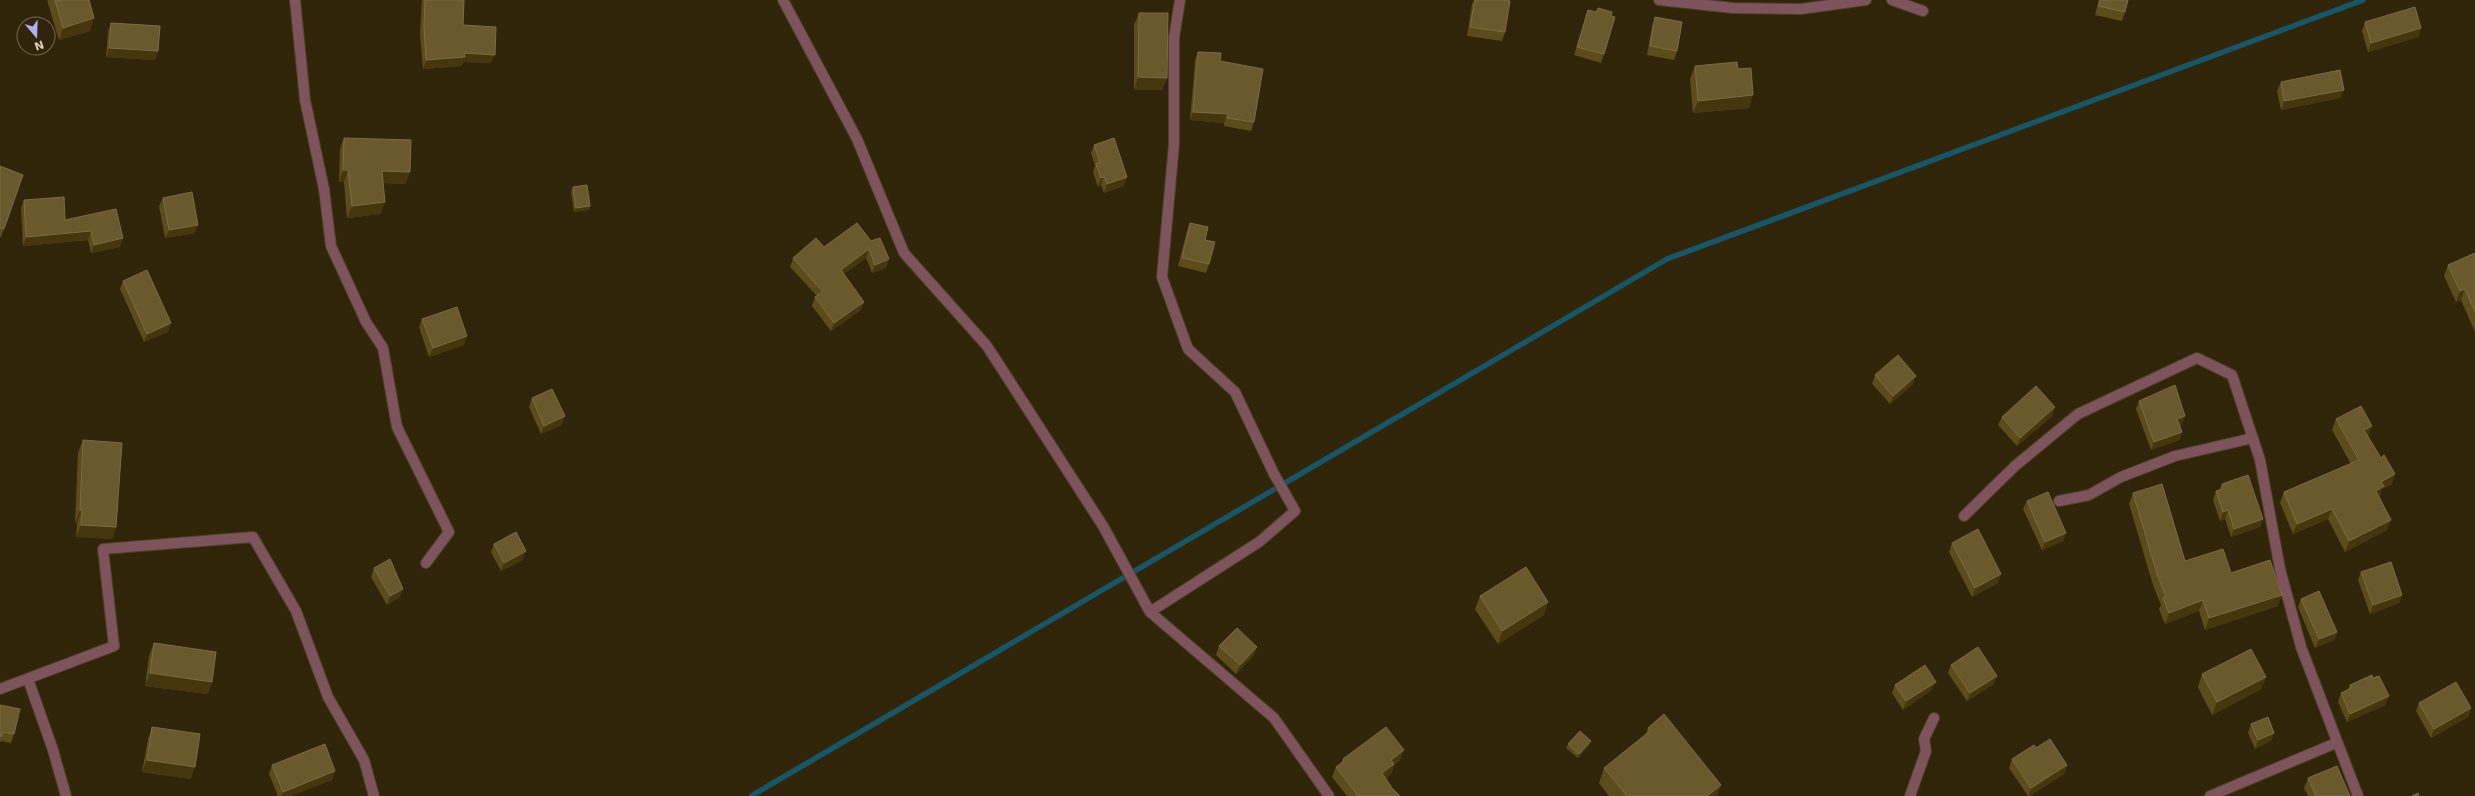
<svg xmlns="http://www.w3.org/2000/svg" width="2475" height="796" font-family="'DejaVu Sans',sans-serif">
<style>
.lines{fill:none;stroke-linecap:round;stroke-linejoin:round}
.stream{stroke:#155669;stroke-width:5.5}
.minor-casing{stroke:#4c4126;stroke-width:12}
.minor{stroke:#7d535c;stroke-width:10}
.wall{fill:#5c4b1b}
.shaded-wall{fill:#45360d}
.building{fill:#6a592d;stroke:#7b6c44}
</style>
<rect width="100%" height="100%" fill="#312509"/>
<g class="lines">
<path class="stream" d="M751 796 1667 259 2363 0"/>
<g class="minor-casing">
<path id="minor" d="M295 0 305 100 324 189 331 246 366 322 383 348 397 427 449 532 426 563
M783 0 857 139 904 253 987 346 1103 526 1150 612 1274 718 1329 796
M1659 0 1733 8 1801 9 1866 0
M1892 0 1923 11
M2059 501 2089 495 2121 477 2175 456 2253 438
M1964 516 2015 466 2078 414 2197 358 2232 375 2260 460 2280 569 2301 647 2358 796
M1150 612 1259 542 1295 511 1274 474 1235 392 1188 349 1162 277 1174 144V38L1180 0
M28 679 53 750 66 796
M0 689 114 646 103 549 253 537 296 611 328 697 364 760 374 796
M1910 796 1926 751 1924 739 1934 718
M2210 796 2336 743"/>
</g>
<use href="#minor" class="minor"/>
</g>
<path class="wall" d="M47 0H89L90 31 59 40Z
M422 0H464L463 25 491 63 463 62 462 66 423 69 420 34Z
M1474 0H1506L1505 32 1502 41 1467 36 1472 4Z
M2099 0H2128L2125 12 2122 21 2095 15Z
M1588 10 1604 54 1601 63 1574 55Z
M1139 13 1167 78 1162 90H1134V25Z
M1655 17 1677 51 1674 60 1647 55 1652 26Z
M2365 22 2421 28 2418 37 2368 52 2362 31Z
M111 23 158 51 155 60 106 57 108 31Z
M1198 52 1220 61 1254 122 1251 131 1224 126V123L1190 120 1195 60Z
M1695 66 1738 69 1749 108 1693 113 1690 79Z
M2281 82 2344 90 2340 98 2281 110 2277 91Z
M344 138 406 184 383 183 381 214 347 218 344 182H339L340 149Z
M1094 145 1124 186 1104 193 1101 185 1098 187 1093 172 1095 166 1091 153Z
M0 166 23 175 1 237H0Z
M573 187 590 206 589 210 574 212 571 192Z
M163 198 195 233 165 238 159 206Z
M24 200 65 220 116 209 120 247 91 253 88 240 23 246 21 208Z
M857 223 886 268 872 273 866 258 844 274 861 310 831 331 812 306 815 297 817 296 790 267 793 258 824 247Z
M1190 223 1205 240 1209 264 1206 273 1178 266 1187 231Z
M2475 253V332L2461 300 2456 302 2444 276 2448 265Z
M123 281 168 332 144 342 120 289Z
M422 319 464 345 429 357 419 327Z
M1875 375 1913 384 1890 404 1872 384Z
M532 398 565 416 561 425 541 434 529 407Z
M2139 401 2182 424 2180 425 2182 432 2179 440 2151 450 2136 409Z
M2052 416 2017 446 1998 425 2002 417Z
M2336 419 2368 436 2392 484 2382 489 2380 496 2379 497 2387 530 2345 552 2328 519 2293 534 2280 503 2284 492 2351 464 2332 430Z
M83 440 116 527 112 539 76 537 77 523H75L78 453Z
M2222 484 2263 519 2260 527 2231 537 2225 519 2220 521 2213 500 2216 491 2219 490Z
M2133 493 2185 561 2231 573 2278 606 2205 630 2199 611 2165 624 2159 609 2161 605 2153 585 2129 504Z
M2027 501 2066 533 2063 541 2042 550 2023 509Z
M1952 543 1998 583 1972 597 1949 552Z
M494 544 523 560 501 571 491 552Z
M374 568 400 597 387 605 371 577Z
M2361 572 2402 595 2399 603 2370 614 2358 580Z
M1480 596 1544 615 1498 644 1475 609Z
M2301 599 2337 632 2334 640 2315 648 2298 607Z
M154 643 208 694 145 686 149 656Z
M1219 646 1254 655 1236 674 1216 655Z
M1951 665 1994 684 1967 701 1948 673Z
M2202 674 2266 677 2261 689 2212 715 2198 687Z
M2373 678 2389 696 2385 705 2347 722 2338 702 2341 693 2348 690 2350 685Z
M1895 685 1932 690 1903 710 1892 693Z
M2419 703 2471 708 2468 717 2431 738 2416 711Z
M0 705 14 734 11 743 1 741 0 743Z
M2251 724 2274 733 2271 741 2255 749 2248 733Z
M152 727 191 779 142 772 148 739Z
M1648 728 1717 796H1609L1599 783 1604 768 1645 736Z
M1568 744 1589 745 1578 758 1566 748Z
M2036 748 2067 765 2064 774 2030 796H2028L2009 768 2012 759Z
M1343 759 1400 760 1394 765 1391 774 1386 778 1392 788 1400 796H1347L1332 777 1336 767 1341 764Z
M272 765 335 771 332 780 290 796H278L269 774Z
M2308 778 2350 796H2308L2304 788Z"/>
<path class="shaded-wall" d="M94 18 90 31 59 40 63 28Z
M2421 28 2418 37 2368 52 2371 43Z
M109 48 158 51 155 60 106 57Z
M464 53 495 55 491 63 463 62 462 66 423 69 426 60Z
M1138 77 1167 78 1162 90H1134Z
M2344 90 2340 98 2281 110 2284 101Z
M1753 95 1749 108 1693 113 1698 101Z
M1193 112 1228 114 1224 123 1190 120Z
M343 170H348L344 182H339Z
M382 171 410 172 406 184 378 183Z
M1104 177 1101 185 1098 187 1101 178Z
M1127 177 1124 186 1104 193 1107 184Z
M385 202 381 214 347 218 352 206Z
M590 206 589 210 574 212 576 208Z
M198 225 195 233 165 238 169 230Z
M91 231 88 240 23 246 26 237Z
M123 238 120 247 91 253 94 245Z
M869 249 866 258 838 278 841 270Z
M889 259 886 268 872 273 875 265Z
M2465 289 2461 300 2456 302 2460 291Z
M864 302 861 310 831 331 834 323Z
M171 323 168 332 144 342 147 334Z
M467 336 464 345 429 357 433 348Z
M1916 376 1913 384 1890 404 1893 396Z
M2055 407 2052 416 2017 446 2020 438Z
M565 416 561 425 541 434 544 426Z
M2185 416 2182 424 2174 428 2177 419Z
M2372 426 2368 437 2364 430Z
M2182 432 2179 440 2151 450 2154 442Z
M2395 474 2392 484 2382 489 2380 496 2372 501 2376 491 2381 482Z
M2332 509 2328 519 2293 534 2297 524Z
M80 510H82L77 523H75Z
M2228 510 2225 519 2220 521 2223 512Z
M2263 519 2260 527 2231 537 2234 529Z
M2391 520 2387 530 2345 552 2349 541Z
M81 525 116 527 112 539 76 537Z
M2066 533 2063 541 2042 550 2045 542Z
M526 551 523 560 501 571 504 563Z
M2001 574 1998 583 1972 597 1975 588Z
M403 589 400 597 387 605 390 596Z
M2282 595 2278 606 2205 630 2209 618Z
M2402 595 2399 603 2370 614 2373 605Z
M2203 600 2199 611 2165 624 2169 613Z
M1548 602 1544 615 1498 644 1502 631Z
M2337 632 2334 640 2315 648 2319 639Z
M1257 647 1254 655 1236 674 1240 665Z
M150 673 212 682 208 694 145 686Z
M1997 676 1994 684 1967 701 1970 693Z
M2266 677 2261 689 2212 715 2217 702Z
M1936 682 1932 690 1903 710 1906 701Z
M2389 696 2385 705 2347 722 2350 714Z
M2471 708 2468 717 2431 738 2434 729Z
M2274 733 2271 741 2255 749 2258 740Z
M1591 741 1589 745 1578 758 1579 754Z
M1404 750 1400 760 1394 765 1391 774 1379 783 1382 773 1391 760Z
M147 760 195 767 191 779 142 772Z
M2067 765 2064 774 2030 796H2029L2031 788Z
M335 771 332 780 290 796H281L283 792Z
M1721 785 1717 796H1707Z"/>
<path class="building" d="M55 0H89L94 18 63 28Z
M425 0H464L463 25 496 27 495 55 464 53 465 57 426 60 424 25Z
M1475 0H1506L1510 1 1505 32 1470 27Z
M2100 0H2128L2125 12 2098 6Z
M2415 7 2421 28 2371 43 2365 22Z
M1598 8 1612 12 1611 16 1615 17 1604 54 1577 47 1588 10 1596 12Z
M1139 13H1168L1167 78 1138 77Z
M1655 17 1682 22 1677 51 1650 46Z
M111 23 160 26 158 51 109 48Z
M1198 52 1221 53 1220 61 1263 69 1254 122 1227 118 1228 114 1193 112Z
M1737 62 1738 69 1751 68 1753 95 1698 101 1695 66Z
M2340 70 2344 90 2284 101 2281 82Z
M344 138 411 140 410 172 382 171 385 202 352 206 348 170H343Z
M1114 138 1127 177 1107 184 1104 177 1101 178 1096 164 1100 162 1094 145Z
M0 166 23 175 4 229 0 228Z
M587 185 590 206 576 208 573 187Z
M192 192 198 225 169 230 163 198Z
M64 197 65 220 116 209 123 238 94 245 91 231 26 237 24 200Z
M857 223 871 241 880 238 889 259 875 265 869 249 841 270 864 302 834 323 815 297 823 292 793 258 816 238 824 247Z
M1190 223 1208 227 1205 240 1215 242 1209 264 1182 258Z
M2475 253V312L2465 289 2460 291 2448 265Z
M147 270 171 323 147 334 123 281Z
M457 307 467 336 433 348 422 319Z
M1898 355 1916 376 1893 396 1875 375Z
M2175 385 2185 416 2177 419 2182 432 2154 442 2139 401Z
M2036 386 2055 407 2020 438 2002 417Z
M552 389 565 416 544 426 532 398Z
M2361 406 2372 426 2364 430 2381 458 2384 455 2395 474 2381 482 2384 486 2376 491 2391 520 2349 541 2332 509 2297 524 2284 492 2359 460 2336 419Z
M83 440 122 443 116 527 81 525 82 510H80Z
M2248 475 2263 519 2234 529 2228 510 2223 512 2216 491 2223 489 2222 484Z
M2162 484 2185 561 2223 549 2231 573 2270 560 2282 595 2209 618 2203 600 2169 613 2163 598 2166 597 2157 574 2133 493Z
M2048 492 2066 533 2045 542 2027 501Z
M1978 529 2001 574 1975 588 1952 543Z
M516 532 526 551 504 563 494 544Z
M390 559 403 589 390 596 374 568Z
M2391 562 2402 595 2373 605 2361 572Z
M1526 567 1548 602 1502 631 1480 596Z
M2319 591 2337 632 2319 639 2301 599Z
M1237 628 1257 647 1240 665 1219 646Z
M154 643 216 652 212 682 150 673Z
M1978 647 1997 676 1970 693 1951 665Z
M2251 649 2266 677 2217 702 2202 674Z
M1925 665 1936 682 1906 701 1895 685Z
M2372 675 2373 678 2379 676 2389 696 2350 714 2341 693 2351 688 2350 685Z
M2456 682 2471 708 2434 729 2419 703Z
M0 705 20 709 14 734 3 732 2 736H0Z
M1664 714 1721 785 1707 796H1627L1604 768 1650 731 1648 728Z
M2268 717 2274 733 2258 740 2251 724Z
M152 727 200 734 195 767 147 760Z
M1386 727 1404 750 1391 760 1394 764 1382 773 1392 788 1400 796H1358L1336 767 1344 761 1343 759Z
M1580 731 1591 741 1579 754 1568 744Z
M2050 739 2067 765 2031 788 2012 759 2034 745 2036 748Z
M325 744 335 771 283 792 272 765Z
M2337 766 2350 796H2316L2308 778Z
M2418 793 2419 796H2412Z"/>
<g transform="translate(36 36) rotate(161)"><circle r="19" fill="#312509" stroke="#746a53"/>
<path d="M0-3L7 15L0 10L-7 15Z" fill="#afaefa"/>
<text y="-6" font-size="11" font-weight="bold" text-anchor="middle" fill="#d8d1c1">N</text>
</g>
</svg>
